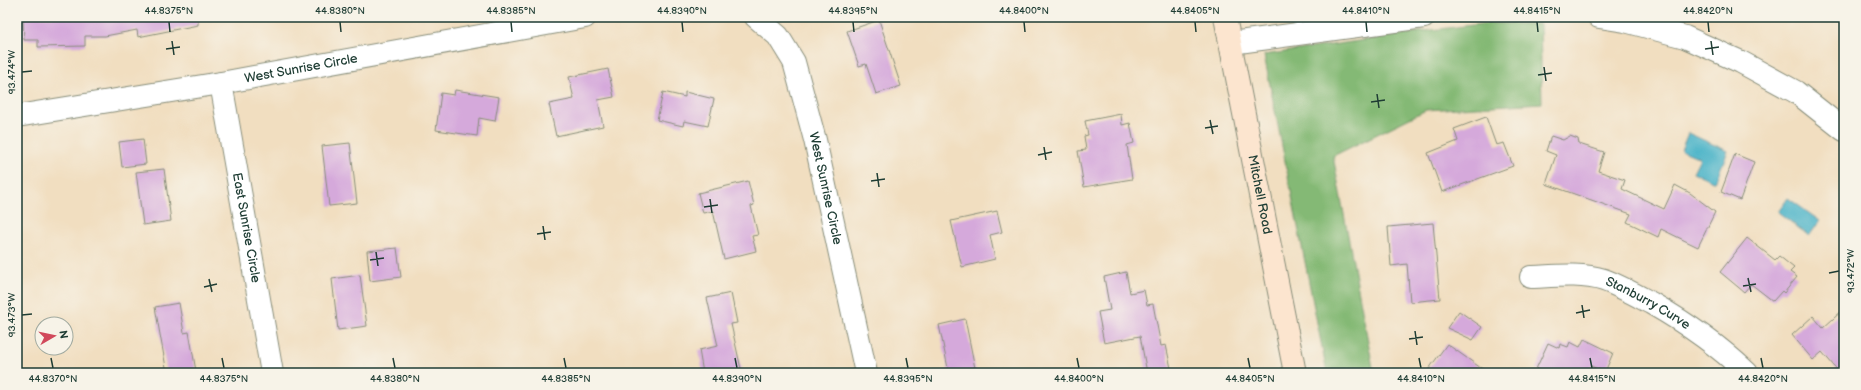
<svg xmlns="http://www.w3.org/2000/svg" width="1861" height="390" font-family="'Balsamiq Sans',sans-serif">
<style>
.forest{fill:#84b975;stroke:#527b54}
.water{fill:#4ab3c8;stroke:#34787e}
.building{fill:#d5a9db}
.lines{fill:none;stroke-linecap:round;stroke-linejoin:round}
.street-casing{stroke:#888e7a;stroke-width:24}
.secondary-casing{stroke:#888e7a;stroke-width:24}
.street{stroke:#fff;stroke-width:22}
.secondary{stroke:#fce5cf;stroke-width:22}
.ticks{fill:none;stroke:#1f3d34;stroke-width:1.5}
.labels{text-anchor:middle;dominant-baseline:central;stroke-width:3;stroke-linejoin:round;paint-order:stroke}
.street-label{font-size:13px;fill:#1f3d34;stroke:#f7f3e8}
.neatline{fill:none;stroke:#1f3d34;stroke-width:1.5}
.ticks-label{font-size:10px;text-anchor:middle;fill:#1f3d34}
</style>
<rect width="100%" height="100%" fill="#f7f3e8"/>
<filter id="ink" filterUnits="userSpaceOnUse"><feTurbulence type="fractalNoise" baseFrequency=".025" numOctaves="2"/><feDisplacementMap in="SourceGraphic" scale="8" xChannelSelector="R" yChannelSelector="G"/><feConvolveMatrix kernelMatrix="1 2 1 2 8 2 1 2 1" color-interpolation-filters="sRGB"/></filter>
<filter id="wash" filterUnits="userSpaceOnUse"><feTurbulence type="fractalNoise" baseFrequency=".012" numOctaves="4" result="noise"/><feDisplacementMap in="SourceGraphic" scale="16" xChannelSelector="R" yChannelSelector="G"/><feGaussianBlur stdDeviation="0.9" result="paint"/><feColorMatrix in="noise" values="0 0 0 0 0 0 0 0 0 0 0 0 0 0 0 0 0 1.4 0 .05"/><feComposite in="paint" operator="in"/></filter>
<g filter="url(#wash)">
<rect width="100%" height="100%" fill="#f1dec0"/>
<path class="forest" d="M1489 23 1540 24 1542 103 1426 110 1333 156 1374 373H1327L1264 55 1432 30Z"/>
<path class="water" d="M1688 133 1728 151 1715 182 1693 172 1700 158 1681 150Z
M1788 198 1820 221 1809 236 1778 212Z"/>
<g id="blocks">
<path class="building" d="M23 17H198V25L138 37 137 30 105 36H85V46L38 47V40H24Z
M879 20 901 86 876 94 866 64 859 66 847 31Z
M608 69 614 97 598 100 603 126 556 136 549 104 574 99 569 77Z
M455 90 499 97 495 121 479 118 477 136 436 130 441 93 454 95Z
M663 92 685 97V92L714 99 708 126 684 121 683 126 657 120Z
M1121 114 1122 125 1130 123 1134 143 1127 145 1132 179 1084 187 1078 151 1086 150 1084 136 1088 135 1085 121Z
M1486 117 1496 145 1504 143 1513 166 1442 192 1428 153 1458 141 1454 129Z
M1551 136 1563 140 1570 136 1578 139 1579 144 1604 152 1598 171 1625 180 1622 189 1664 209 1675 185 1690 193 1715 212 1698 247 1661 229 1658 237 1627 222 1631 214 1546 184 1556 155 1546 151Z
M143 139 146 164 122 167 119 142Z
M350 143 357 203 329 206 322 146Z
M1735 154 1754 162 1740 200 1721 192Z
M164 169 171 221 143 225 136 172Z
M748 181 754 205 751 206 758 235 752 236 756 251 724 259 713 211 703 213 698 193Z
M997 211 1002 232 990 235 995 259 962 267 951 221Z
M1433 223 1440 299 1410 302 1407 264 1391 266 1388 227Z
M1747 238 1775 260 1779 256 1794 268 1790 272 1797 277 1784 293 1782 291 1773 301 1751 284 1744 292 1720 272Z
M397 248 401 277 370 281 367 251Z
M1126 272 1130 293 1144 290 1147 305 1153 304 1161 346 1166 345 1172 373H1147L1140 336 1104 343 1098 312 1110 310 1104 277Z
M360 275 367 326 338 330 332 279Z
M731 293 737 323 731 324 741 369 721 373H703L699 350 718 346 707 298Z
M179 303 184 333 189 332 196 371 167 373 155 307Z
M1844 309V373H1840L1822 352 1813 360 1792 335 1813 316 1823 328Z
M1459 311 1482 327 1473 340 1447 328Z
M965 319 976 373H949L939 325Z
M1584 339 1613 353 1605 372 1591 366 1588 373H1546L1536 369 1548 343 1559 348 1560 344 1568 347 1570 342 1580 347Z
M1447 344 1488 373H1426Z"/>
</g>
</g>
<g filter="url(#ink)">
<use href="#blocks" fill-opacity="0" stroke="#888e7a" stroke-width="1"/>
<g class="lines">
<g class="street-casing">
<g id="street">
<path id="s1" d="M756 17 778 36 794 62 815 140 866 373"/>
<path d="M1599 17 1625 21 1685 37 1741 62 1796 92 1844 130"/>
<path d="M1231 43 1424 17"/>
<path id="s2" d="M221 83 272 373"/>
<path id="s3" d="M17 116 221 83 585 17"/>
<path id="s4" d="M1531 277C1555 276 1581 273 1604 280 1620 286 1636 295 1651 303 1686 323 1718 345 1747 373"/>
</g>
</g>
<g class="secondary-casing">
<g id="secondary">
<path id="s5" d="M1225 17 1295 373"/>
</g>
</g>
<use href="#street" class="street"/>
<use href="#secondary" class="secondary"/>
</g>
</g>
<path class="ticks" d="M169 22 170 32M340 22 341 32M511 22 512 32M682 22 683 32M853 22 854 32M1024 22 1025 32M1195 22 1196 32M1366 22 1367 32M1537 22 1538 32M1708 22 1709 32M172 41 174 55M1711 41 1713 55M166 49 180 47M1705 49 1719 47M1544 67 1546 81M22 72 32 71M1538 75 1552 73M1377 94 1379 108M1371 102 1385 100M1210 120 1213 134M1205 128 1218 126M1044 147 1046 160M1038 155 1052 152M877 173 879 187M871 181 885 179M710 199 712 213M704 207 718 205M543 226 545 240M537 234 551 232M376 252 378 266M370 260 384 258M1829 273 1839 271M1748 278 1751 292M209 279 212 292M1743 286 1756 284M204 287 217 284M1582 305 1584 318M1576 313 1590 310M22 315 32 314M1415 331 1417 345M1409 339 1423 337M51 358 53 368M222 358 224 368M393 358 395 368M564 358 566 368M735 358 737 368M906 358 908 368M1077 358 1079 368M1248 358 1250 368M1419 358 1421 368M1590 358 1592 368M1761 358 1763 368"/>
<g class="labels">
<g class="street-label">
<text stroke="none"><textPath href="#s3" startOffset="288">West Sunrise Circle</textPath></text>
<text stroke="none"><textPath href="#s1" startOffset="190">West Sunrise Circle</textPath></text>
<text stroke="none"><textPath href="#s5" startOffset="181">Mitchell Road</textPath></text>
<text stroke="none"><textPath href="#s2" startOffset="147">East Sunrise Circle</textPath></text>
<text stroke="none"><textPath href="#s4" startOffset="123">Stanburry Curve</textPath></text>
</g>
</g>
<rect width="1861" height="390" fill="none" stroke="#f7f3e8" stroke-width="44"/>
<g transform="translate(54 336) rotate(81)"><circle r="19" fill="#f7f3e8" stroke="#a1aaa0"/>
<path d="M0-3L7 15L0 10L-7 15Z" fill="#d1495b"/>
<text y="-6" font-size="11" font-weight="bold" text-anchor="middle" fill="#1f3d34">N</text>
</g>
<rect x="22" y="22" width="1817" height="346" class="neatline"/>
<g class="ticks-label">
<text x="169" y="14">44.8375°N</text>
<text x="340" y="14">44.8380°N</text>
<text x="511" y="14">44.8385°N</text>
<text x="682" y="14">44.8390°N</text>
<text x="853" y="14">44.8395°N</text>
<text x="1024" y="14">44.8400°N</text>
<text x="1195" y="14">44.8405°N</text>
<text x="1366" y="14">44.8410°N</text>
<text x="1537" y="14">44.8415°N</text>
<text x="1708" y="14">44.8420°N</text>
<text transform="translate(11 72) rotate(-90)" y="4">93.474°W</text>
<text transform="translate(1850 271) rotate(-90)" y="4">93.472°W</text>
<text transform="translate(11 315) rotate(-90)" y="4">93.473°W</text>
<text x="53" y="382">44.8370°N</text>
<text x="224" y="382">44.8375°N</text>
<text x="395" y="382">44.8380°N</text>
<text x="566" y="382">44.8385°N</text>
<text x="737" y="382">44.8390°N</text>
<text x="908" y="382">44.8395°N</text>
<text x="1079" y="382">44.8400°N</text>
<text x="1250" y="382">44.8405°N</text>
<text x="1421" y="382">44.8410°N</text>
<text x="1592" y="382">44.8415°N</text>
<text x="1763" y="382">44.8420°N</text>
</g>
</svg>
